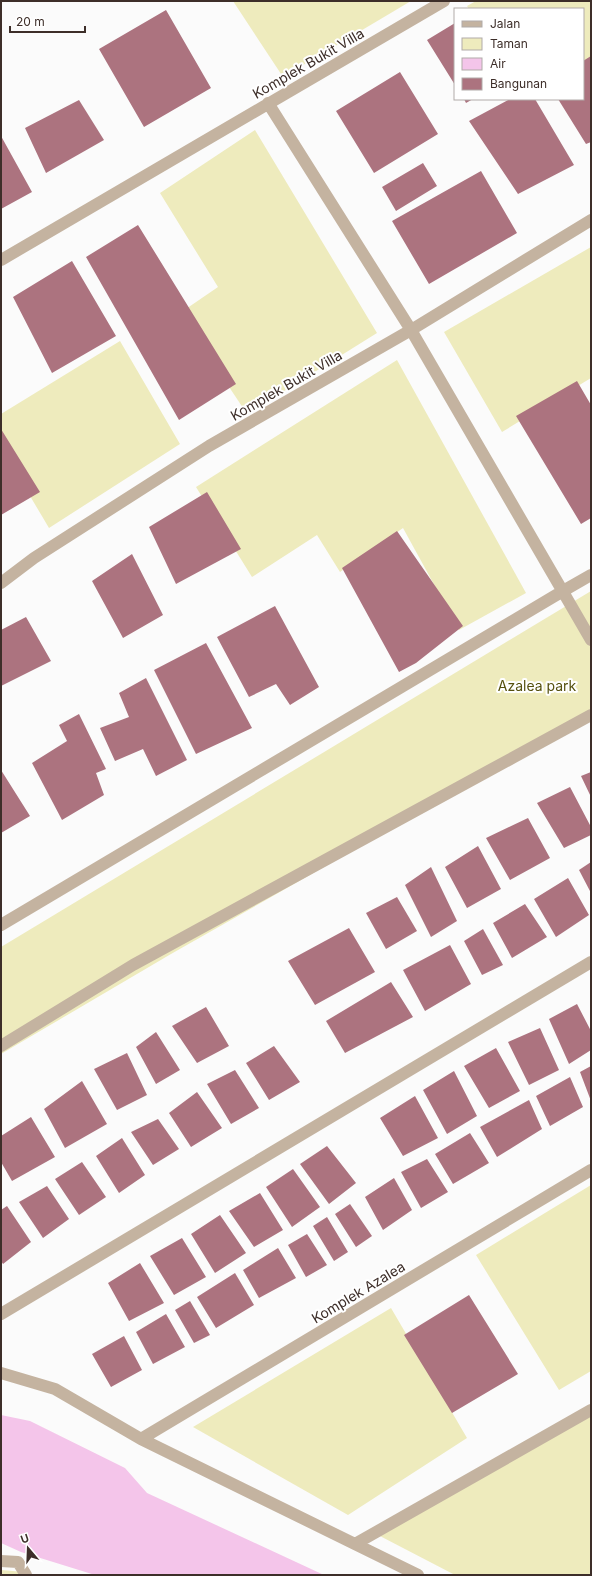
<svg xmlns="http://www.w3.org/2000/svg" width="592" height="1576" font-family="Inter,sans-serif">
<style>
.green{fill:#eeebbd}
.water{fill:#f4c5ea}
.building{fill:#ac737f}
.lines{fill:none;stroke-linecap:round;stroke-linejoin:round}
.street{stroke:#c4b3a0;stroke-width:12}
.labels{text-anchor:middle;dominant-baseline:central;stroke-width:4;stroke-linejoin:round;paint-order:stroke}
.street-label{font-size:14px;fill:#3d2e29;stroke:#fff}
.park-label{font-size:14px;fill:#55500e;stroke:#fff}
</style>
<rect width="100%" height="100%" fill="#fbfbfb"/>
<path class="green" d="M233 1H411L283 77Z
M476 1H591V59L583 64V9H469L467 6Z
M255 130 377 333 247 414 180 313 218 287 160 193Z
M591 247V378L502 432 444 332Z
M120 341 180 444 49 528 1 447V414Z
M397 360 526 593 459 630 403 528 340 572 317 535 252 577 196 487Z
M591 591V715L171 954 1 1054V947Z
M591 1185V1371L559 1390 476 1255Z
M391 1308 467 1438 348 1515 193 1427Z
M591 1406V1575H455L378 1535Z
M1 1570 24 1572V1575H1Z"/>
<path class="water" d="M1 1415 30 1421 125 1468 147 1493 324 1575H95L21 1552 1 1543Z"/>
<path class="building" d="M166 10 211 88 144 127 99 49Z
M455 23V85L427 40Z
M591 56V142L586 144 558 99H583V61Z
M400 72 438 134 374 173 336 111Z
M464 99H473L466 103Z
M510 99H535L574 165 518 194 469 121Z
M79 100 104 140 46 173 25 128Z
M1 136 32 192 1 209Z
M423 163 437 186 396 211 382 187Z
M481 171 517 233 429 284 392 221Z
M138 225 236 384 179 420 86 257Z
M72 261 116 336 52 373 13 297Z
M577 381 591 405V518L581 524 516 416Z
M1 429 40 492 1 515Z
M207 492 241 549 176 584 149 527Z
M397 531 463 626 416 663 399 672 342 568Z
M132 554 163 615 123 638 92 581Z
M275 606 319 687 290 705 276 684 249 697 217 637Z
M26 617 51 661 1 686V630Z
M206 643 252 728 196 754 154 670Z
M146 678 187 760 156 776 143 749 115 761 100 728 129 717 119 693Z
M79 714 106 769 96 773 104 795 62 820 32 763 67 741 59 725Z
M1 770 30 816 1 833Z
M591 772V797L581 776Z
M570 787 591 827V835L564 848 537 803Z
M528 818 550 858 510 880 486 838Z
M478 846 501 889 467 908 445 867Z
M591 862V893L579 870Z
M431 867 457 921 431 937 405 885Z
M568 878 589 915 556 937 534 899Z
M397 897 417 931 386 949 366 913Z
M525 904 547 937 512 958 493 923Z
M349 928 375 972 315 1005 288 961Z
M483 929 503 965 482 975 464 941Z
M450 945 471 984 425 1011 403 970Z
M391 982 413 1017 345 1053 326 1021Z
M577 1004 591 1031V1050L569 1064 549 1019Z
M206 1007 229 1046 197 1063 172 1026Z
M540 1028 559 1070 529 1085 508 1042Z
M156 1032 180 1070 156 1084 136 1047Z
M274 1046 300 1082 269 1100 246 1063Z
M496 1048 520 1091 489 1108 464 1066Z
M127 1053 147 1095 117 1110 94 1069Z
M591 1066V1101L580 1072Z
M235 1070 259 1108 231 1124 207 1084Z
M454 1071 477 1116 447 1134 423 1090Z
M570 1077 583 1107 550 1126 536 1096Z
M82 1081 107 1124 65 1148 44 1109Z
M197 1092 222 1128 191 1147 169 1113Z
M415 1096 438 1138 403 1156 380 1118Z
M529 1100 542 1129 497 1157 480 1127Z
M31 1117 55 1157 12 1181 1 1162V1136Z
M158 1119 179 1149 153 1165 131 1132Z
M470 1133 489 1163 453 1184 435 1154Z
M122 1138 145 1175 119 1193 96 1156Z
M327 1146 356 1183 329 1204 300 1164Z
M427 1159 448 1192 421 1208 401 1172Z
M82 1162 106 1197 79 1215 55 1179Z
M293 1169 320 1207 292 1227 266 1187Z
M394 1178 412 1210 383 1230 365 1197Z
M47 1186 69 1219 43 1238 19 1202Z
M260 1193 283 1230 254 1247 229 1211Z
M350 1204 372 1236 356 1247 335 1214Z
M7 1206 31 1242 3 1264 1 1261V1210Z
M220 1215 246 1253 215 1273 191 1234Z
M327 1217 348 1252 334 1261 313 1226Z
M307 1234 327 1265 306 1277 288 1245Z
M182 1238 206 1277 174 1295 150 1256Z
M278 1248 296 1278 259 1298 243 1270Z
M140 1263 164 1303 129 1321 108 1283Z
M235 1273 254 1305 216 1328 197 1297Z
M469 1295 518 1374 452 1413 404 1335Z
M190 1301 210 1335 194 1343 175 1310Z
M166 1314 185 1347 153 1364 136 1332Z
M124 1336 142 1370 111 1387 92 1354Z"/>
<g class="lines">
<path class="street" d="M268 103 411 330 591 640
M1 260 444 1
M1 583 34 558 209 446 411 330 591 220
M1 925 563 591 591 575
M1 1046 133 965 591 715
M1 1314 591 962
M1 1373 55 1389 141 1439 418 1575
M141 1439 591 1170
M355 1544 591 1410
M1 1561 18 1562 26 1575"/>
</g>
<g class="labels">
<g class="street-label">
<text transform="translate(308 63) rotate(-30)">Komplek Bukit Villa</text>
<text transform="translate(286 385) rotate(-30)">Komplek Bukit Villa</text>
<text transform="translate(358 1292) rotate(-31)">Komplek Azalea</text>
</g>
<g class="park-label">
<text x="537" y="685">Azalea park</text>
</g>
</g>
<rect width="592" height="1576" fill="none" stroke="#3d2e29" stroke-width="4"/>
<rect x="454" y="8" width="130" height="92" fill="#ffffff" stroke="#b1aba9"/>
<rect x="462" y="21" width="20" height="6" fill="#c4b3a0" stroke="#b1aba9"/>
<text x="490" y="28" font-size="12" fill="#3d2e29">Jalan</text>
<rect x="462" y="38" width="20" height="12" fill="#eeebbd" stroke="#b1aba9"/>
<text x="490" y="48" font-size="12" fill="#3d2e29">Taman</text>
<rect x="462" y="58" width="20" height="12" fill="#f4c5ea" stroke="#b1aba9"/>
<text x="490" y="68" font-size="12" fill="#3d2e29">Air</text>
<rect x="462" y="78" width="20" height="12" fill="#ac737f" stroke="#b1aba9"/>
<text x="490" y="88" font-size="12" fill="#3d2e29">Bangunan</text>
<g transform="translate(28 1548) rotate(341)" stroke="#ffffff" stroke-width="3" paint-order="stroke">
<path d="M0-3L7 15L0 10L-7 15Z" fill="#3d2e29"/>
<text y="-6" font-size="11" font-weight="bold" text-anchor="middle" fill="#3d2e29">U</text>
</g>
<path d="M10 26v6h75v-6" fill="none" stroke="#3d2e29" stroke-width="2"/>
<text x="16" y="26" font-size="12" fill="#3d2e29" stroke="#ffffff" stroke-width="3" paint-order="stroke">20 m</text>
</svg>
